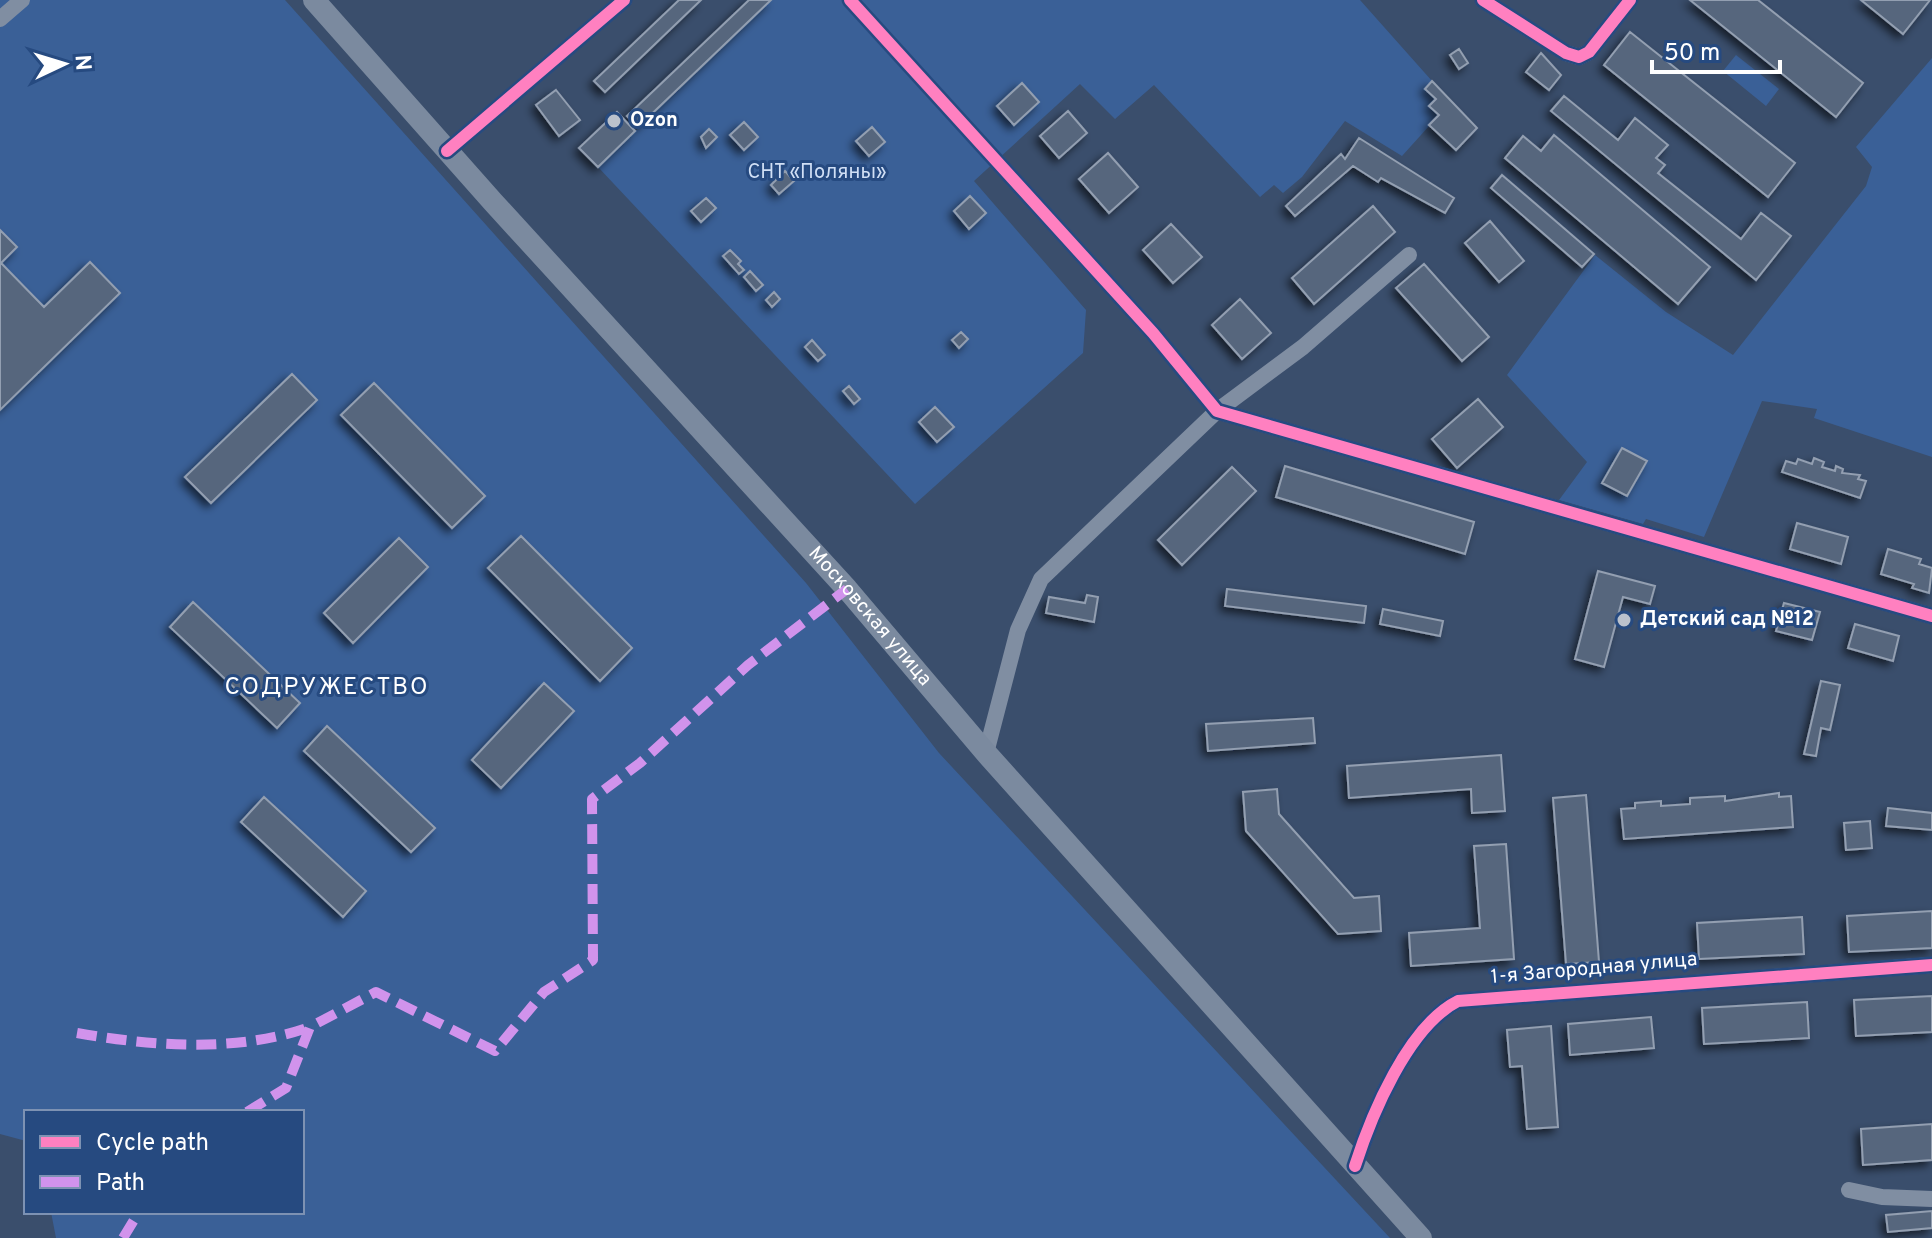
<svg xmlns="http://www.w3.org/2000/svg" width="1932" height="1238" font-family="Overpass,sans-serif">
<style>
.green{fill:#3a6097}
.building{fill:#56667d;stroke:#939fb1;stroke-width:2;filter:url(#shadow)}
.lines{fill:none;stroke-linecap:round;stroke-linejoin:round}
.minor{stroke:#808ea2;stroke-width:16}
.secondary{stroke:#7b8a9f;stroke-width:22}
.quiet{stroke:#d193ec;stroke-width:10;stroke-dasharray:20 10;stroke-linecap:butt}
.cycleway-casing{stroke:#264a80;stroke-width:17}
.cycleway{stroke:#ff80c0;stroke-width:12}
.poi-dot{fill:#bac1cc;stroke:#264a80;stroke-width:3}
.labels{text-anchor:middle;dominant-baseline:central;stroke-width:6;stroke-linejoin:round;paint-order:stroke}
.poi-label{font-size:20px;font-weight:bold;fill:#fff;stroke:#264a80;text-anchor:start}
.park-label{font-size:20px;fill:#d0dff5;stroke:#264a80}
.street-label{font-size:20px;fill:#fff;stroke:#264a80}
.quarter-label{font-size:24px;letter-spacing:2px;fill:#fff;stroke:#264a80}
</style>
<defs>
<filter id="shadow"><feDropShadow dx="-4.5" dy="4.5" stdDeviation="4" flood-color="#0009"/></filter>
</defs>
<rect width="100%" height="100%" fill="#3a4e6c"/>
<path class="green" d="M0 0H285L806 583 939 753 1390 1238H56L51 1212H302V1112H26V1141L0 1134Z
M771 0H1360L1432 81 1425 89 1436 99 1430 106 1439 115 1402 156 1345 121 1302 177 1283 193 1274 185 1260 197 1154 85 1115 119 1080 84 974 181 1086 310 1083 353 915 504 598 167Z
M1736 55 1779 89 1766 106 1723 71Z
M1932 58V457L1814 418 1817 409 1762 401 1704 537 1646 519 1643 524 1559 500 1587 462 1507 375 1595 255 1666 312 1733 355 1866 186 1872 167 1856 147Z"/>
<path class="building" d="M679 0H701L605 92 594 81Z
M749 0H771L638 127 627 116Z
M1690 0H1758L1863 83 1836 117Z
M1861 0H1930L1903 34Z
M1630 32 1795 163 1768 197 1604 65Z
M1459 49 1468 63 1459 69 1450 55Z
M1541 53 1561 75 1549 90 1526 72Z
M1432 81 1477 128 1456 150 1429 125 1439 115 1429 106 1436 99 1425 89Z
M1022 83 1039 102 1014 125 997 106Z
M556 90 580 120 559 136 536 105Z
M1564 96 1618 140 1635 118 1668 145 1656 158 1665 165 1658 173 1741 239 1761 213 1791 236 1756 280 1551 111Z
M1068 111 1087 133 1059 158 1040 136Z
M617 112 635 131 598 167 579 148Z
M744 122 758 137 744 150 730 135Z
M872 127 885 142 869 156 856 141Z
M709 129 717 137 706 148 701 137Z
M1554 135 1710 267 1678 304 1505 158 1523 136 1541 151Z
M1359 138 1454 198 1445 213 1381 178 1378 182 1353 166 1295 216 1286 206 1341 154 1345 159Z
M1108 153 1138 187 1109 213 1079 179Z
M785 171 794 181 779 194 771 185Z
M1502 175 1594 254 1582 267 1491 188Z
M970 196 986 213 969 229 954 211Z
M706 198 716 208 701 222 691 211Z
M1373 206 1395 232 1314 304 1292 278Z
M1490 221 1524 261 1499 282 1465 243Z
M1171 224 1202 257 1173 283 1143 250Z
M0 230 17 247 1 263 44 307 90 262 120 293 0 410Z
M730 250 741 261 738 264 744 270 739 274 723 256Z
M1424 264 1489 337 1462 361 1396 288Z
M750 271 763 285 756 291 744 277Z
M774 292 780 299 772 307 766 300Z
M1240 299 1271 333 1242 359 1212 325Z
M961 332 968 339 959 348 952 340Z
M812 340 825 355 818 361 805 347Z
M292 374 317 400 211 503 185 477Z
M374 383 485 496 452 528 341 415Z
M849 386 860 399 854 404 843 391Z
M1478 399 1503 427 1457 468 1432 439Z
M935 407 954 427 937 442 919 422Z
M1622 448 1647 461 1627 496 1602 483Z
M1814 458 1824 462 1822 467 1835 471 1836 466 1843 469 1842 473 1860 475 1858 479 1866 481 1860 498 1782 472 1786 461 1796 464 1798 459 1812 464Z
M1285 466 1474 522 1465 554 1276 497Z
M1232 467 1256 491 1182 565 1158 540Z
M1797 523 1848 537 1841 564 1790 549Z
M521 536 632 648 600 681 488 568Z
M399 538 428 567 353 643 324 613Z
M1888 549 1921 559 1919 564 1932 568 1929 593 1912 588 1914 584 1881 574Z
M1598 571 1655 586 1650 604 1623 597 1604 667 1575 659Z
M1227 589 1366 606 1364 623 1225 606Z
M1087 595 1098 597 1094 622 1046 613 1049 597 1085 603Z
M193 602 300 703 277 728 170 627Z
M1784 603 1820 612 1812 640 1776 631Z
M1383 609 1443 621 1440 636 1380 624Z
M1855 624 1899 636 1893 661 1848 648Z
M1821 681 1840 685 1830 730 1821 728 1816 756 1804 754Z
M544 683 574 711 501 788 472 760Z
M1313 718 1315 743 1208 751 1206 724Z
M327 726 435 828 411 852 304 751Z
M1501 755 1505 811 1472 813 1471 789 1349 798 1347 766Z
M1277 789 1279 814 1354 898 1379 896 1381 931 1338 934 1246 831 1243 792Z
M1779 793V797L1791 796 1793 827 1624 839 1621 809 1635 808V803L1661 801V806L1690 804V798L1725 796V801Z
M1586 795 1599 962 1566 964 1553 798Z
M264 797 366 891 343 917 241 822Z
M1888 808 1932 813V830L1886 826Z
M1870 821 1872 848 1846 850 1844 823Z
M1506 844 1514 959 1411 966 1409 933 1480 928 1474 846Z
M1932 911V948L1849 952 1847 916Z
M1802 917 1804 954 1699 959 1697 923Z
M1932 996V1032L1856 1036 1854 1000Z
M1807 1002 1809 1038 1704 1044 1702 1008Z
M1651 1017 1654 1048 1570 1055 1568 1024Z
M1551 1026 1558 1127 1527 1129 1522 1066 1510 1067 1507 1030Z
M1932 1124V1160L1863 1165 1861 1129Z
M1932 1211V1228L1888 1232 1886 1215Z"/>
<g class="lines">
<path class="minor" d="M850 0 1153 333 1217 411 1932 616
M1483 0 1566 53 1579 57 1589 52 1630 0
M0 19 22 0
M447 151 624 0
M986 753 1018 630 1041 579 1217 411 1303 347 1409 255
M1355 1166C1371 1116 1408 1026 1458 1001L1932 965
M1849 1190 1882 1197 1932 1199"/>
<path class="secondary" id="s1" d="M314 0 493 202 847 589 986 753 1421 1238"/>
<path class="quiet" d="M77 1033C151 1046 237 1053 310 1027
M247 1112 286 1088 310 1027 376 992 495 1051 544 992 593 960 592 799 640 763 748 665 847 589
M123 1238 139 1212"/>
<g class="cycleway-casing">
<path id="cycleway" d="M850 0 1153 333 1217 411 1932 616
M1483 0 1566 53 1579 57 1589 52 1630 0
M447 151 624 0
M1355 1166C1371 1116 1408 1026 1458 1001L1932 965"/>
</g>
<use href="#cycleway" class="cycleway"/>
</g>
<g class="poi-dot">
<circle cx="614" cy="121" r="8"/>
<circle cx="1624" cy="620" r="8"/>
</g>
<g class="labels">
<g class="poi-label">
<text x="630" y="121">Ozon</text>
<text x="1640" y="620">Детский сад №12</text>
</g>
<g class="park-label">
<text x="817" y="173">СНТ «Поляны»</text>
</g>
<g class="street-label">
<text stroke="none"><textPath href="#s1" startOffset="830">Московская улица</textPath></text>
<text transform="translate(1594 969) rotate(-5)">1-я Загородная улица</text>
</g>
<g class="quarter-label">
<text x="327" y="688">СОДРУЖЕСТВО</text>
</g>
</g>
<rect x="24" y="1110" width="280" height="104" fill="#264a80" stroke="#7d92b3" stroke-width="2"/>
<rect x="40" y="1136" width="40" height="12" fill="#ff80c0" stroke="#7d92b3" stroke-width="2"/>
<text x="96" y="1150" font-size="24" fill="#ffffff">Cycle path</text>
<rect x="40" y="1176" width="40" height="12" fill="#d193ec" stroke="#7d92b3" stroke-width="2"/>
<text x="96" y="1190" font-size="24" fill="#ffffff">Path</text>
<g transform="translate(64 64) rotate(86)" stroke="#264a80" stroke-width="6" paint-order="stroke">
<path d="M0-6L14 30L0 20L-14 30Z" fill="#ffffff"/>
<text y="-12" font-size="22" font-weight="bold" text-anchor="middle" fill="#ffffff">N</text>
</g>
<path d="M1652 60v12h128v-12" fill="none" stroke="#ffffff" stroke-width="4"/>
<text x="1664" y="60" font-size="24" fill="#ffffff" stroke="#264a80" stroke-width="6" paint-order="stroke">50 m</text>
</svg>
